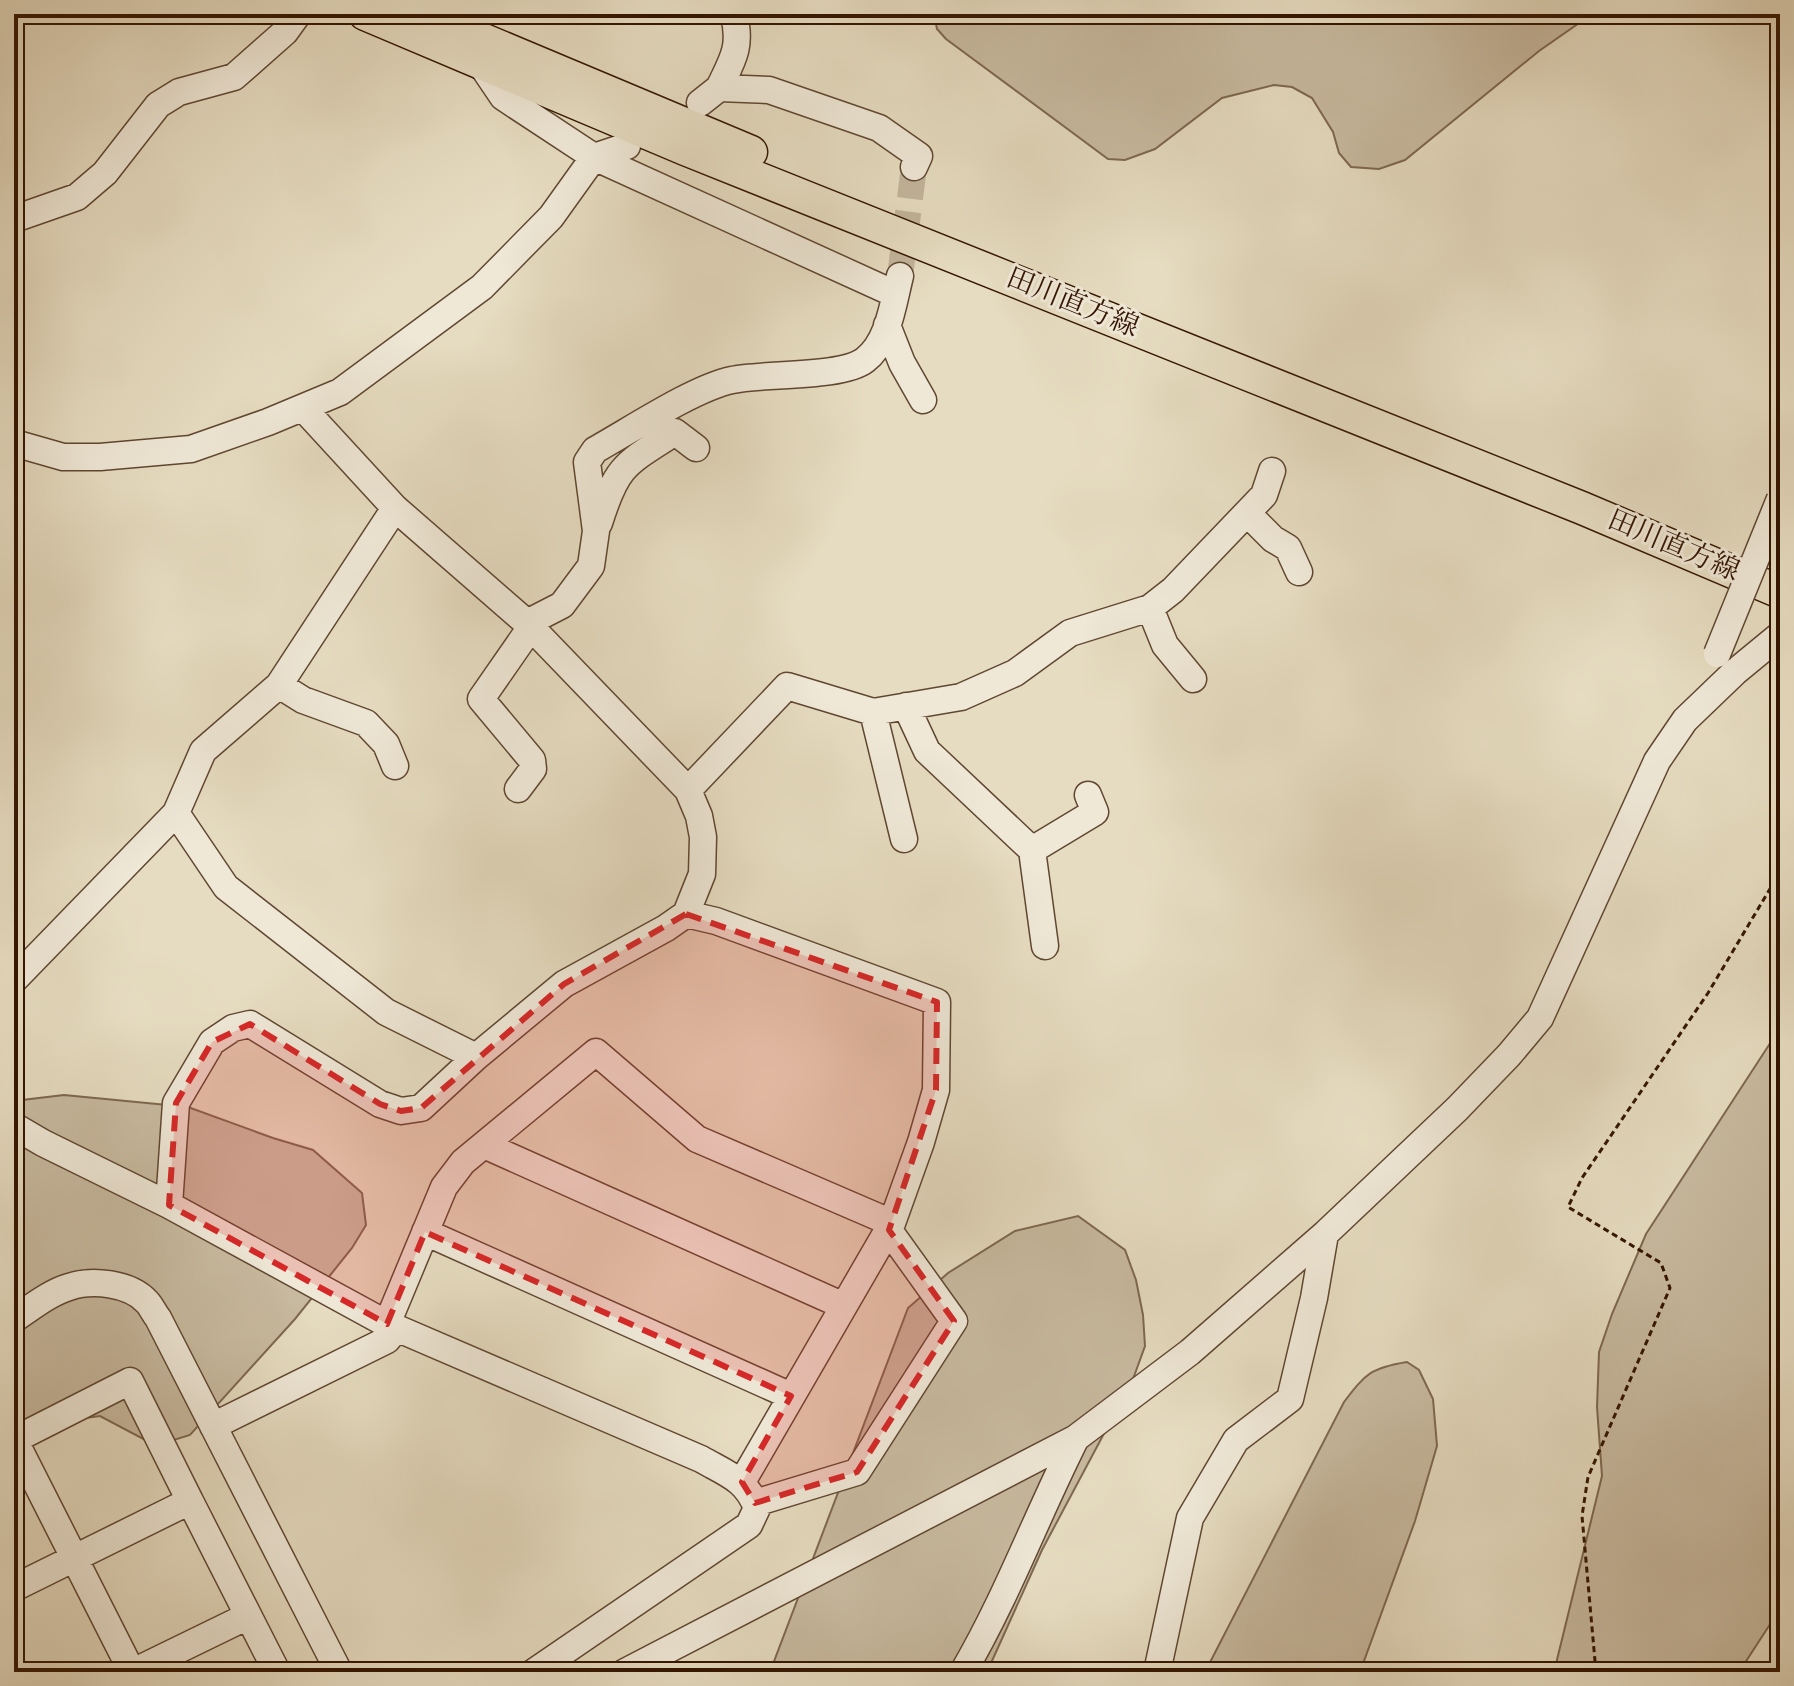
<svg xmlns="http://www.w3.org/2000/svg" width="1794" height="1686" font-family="'Old Standard TT','Noto Serif JP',serif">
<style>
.green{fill:#c8baa0;stroke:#7e6850;stroke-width:2}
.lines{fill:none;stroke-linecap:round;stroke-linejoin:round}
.minor-tunnel{stroke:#c2b49b;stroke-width:26;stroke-dasharray:26 13;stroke-linecap:butt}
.minor-casing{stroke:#604731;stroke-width:29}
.major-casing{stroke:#341501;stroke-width:35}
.path{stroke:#341501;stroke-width:3;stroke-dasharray:6 4;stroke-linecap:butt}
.minor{stroke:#efe8d7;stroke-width:26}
.major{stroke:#e6dcc1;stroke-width:32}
.minor-bridge-casing{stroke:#604731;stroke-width:29;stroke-linecap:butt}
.minor-bridge{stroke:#efe8d7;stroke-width:26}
.marked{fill:#d62828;fill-opacity:0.2;stroke:#d62828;stroke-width:6;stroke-dasharray:16 10;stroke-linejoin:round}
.labels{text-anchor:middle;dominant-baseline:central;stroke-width:6;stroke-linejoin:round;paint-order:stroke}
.street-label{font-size:28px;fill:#341501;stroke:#efe8d7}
</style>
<rect width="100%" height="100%" fill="#e6dcc1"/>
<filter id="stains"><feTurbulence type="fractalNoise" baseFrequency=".0025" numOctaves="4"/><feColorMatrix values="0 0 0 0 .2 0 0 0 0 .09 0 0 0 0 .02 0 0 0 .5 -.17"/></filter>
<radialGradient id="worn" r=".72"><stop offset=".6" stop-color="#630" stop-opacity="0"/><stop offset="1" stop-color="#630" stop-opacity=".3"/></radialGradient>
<path class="green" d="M934 14H1592L1539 51 1405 160 1379 169 1351 167 1339 153 1333 132 1312 98 1292 87 1274 85 1222 98 1155 149 1125 160 1108 159 946 39 937 29Z
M1780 1028V1609L1739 1672H1554L1602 1476 1597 1407 1599 1352 1612 1314 1646 1234Z
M64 1095 188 1107 273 1138 313 1150 362 1193 366 1225 352 1248 295 1319 190 1435 164 1443 149 1442 100 1416 64 1421 14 1443V1101Z
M1078 1216 1125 1250 1136 1280 1143 1315 1145 1346 1133 1379 1042 1550 987 1672H770L908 1308 948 1273 1015 1231Z
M1407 1362 1419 1370 1433 1399 1437 1446 1415 1521 1360 1672H1205L1344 1402C1366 1373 1371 1368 1407 1362Z"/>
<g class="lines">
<path class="minor-tunnel" d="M900 276 914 167"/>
<g class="minor-casing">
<path id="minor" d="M482 58 480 63 503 97 594 157 895 294
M719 88C732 61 742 47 734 16
M700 103 719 88 769 90 879 128 919 156 914 167
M14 219 77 197 105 173 158 105 179 92 234 77 285 32 298 14
M887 325 902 363 923 400
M14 443 63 457H100L191 449 268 422 340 392 482 287 551 217 594 157 627 146
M1247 513 1273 539 1288 548 1299 572
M599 523C617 465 625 464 675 432L696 448
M1150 608 1165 645 1193 679
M527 623 562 605 591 566 596 531 587 462 595 450C631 430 694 388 732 380 763 373 842 378 865 360 889 342 893 303 900 276
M279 685 303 700 366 723 386 744 395 766
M906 706 927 751 1032 850 1095 812 1088 795
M873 712 904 839
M518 789 533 769 532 760 481 699 531 627
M688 790 787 686 873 712 961 697 1015 673 1070 633 1150 608 1173 590 1264 495 1272 471
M176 813 226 887 386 1012 476 1057
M1032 850 1045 946
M686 914 716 921 937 1002 936 1090 921 1142 892 1223 742 1482
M14 980 176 813 203 751 279 685 395 508
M14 1126 43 1143 169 1205 387 1324 701 1459C727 1474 746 1479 757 1508L749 1525 534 1672
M484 1145 844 1306
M169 1205 176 1103 212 1042 233 1028 250 1024 380 1104 401 1111 421 1108 476 1057 564 984 666 928 686 914 702 874 703 837 699 816 688 790 527 623 395 508 303 408
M425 1232 791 1396
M14 1319C31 1308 49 1293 69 1287 92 1279 130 1283 147 1302 151 1306 154 1313 158 1318L339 1672
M387 1324 444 1187 463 1162 596 1052 697 1139 892 1223
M213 1426 387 1340 397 1328
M14 1439 132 1672
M190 1501 277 1672
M755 1503 857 1472 954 1321 888 1229
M14 1588 190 1501 130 1381 14 1440
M133 1672 248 1616
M625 1672 1076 1438 1190 1352 1325 1234 1457 1109 1509 1055 1540 1018 1657 761 1685 720 1735 672 1780 635
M963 1672C1007 1597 1037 1515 1076 1438
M1157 1672 1190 1518 1236 1440 1290 1399 1314 1298 1325 1234"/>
</g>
<g class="major-casing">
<path id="major" d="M365 14 685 149 1582 508 1780 592
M422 14 751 152"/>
</g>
<path class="path" d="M1593 1672 1595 1661 1582 1516 1588 1477 1670 1288 1661 1263 1568 1207 1582 1178 1708 993 1780 872"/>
<use href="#minor" class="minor"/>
<use href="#major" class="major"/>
<g class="minor-bridge-casing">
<path id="minor-bridge" d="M1717 654 1780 499"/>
</g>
<use href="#minor-bridge" class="minor-bridge"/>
</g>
<path class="marked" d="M686 914 937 1002 936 1090 889 1230 954 1321 857 1472 755 1503 742 1482 791 1396 425 1232 387 1324 169 1205 176 1103 212 1042 250 1024 380 1104 401 1111 421 1108 564 984Z"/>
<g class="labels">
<g class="street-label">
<text transform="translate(1072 304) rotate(22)">田川直方線</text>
<text transform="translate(1673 547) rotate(23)">田川直方線</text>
</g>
</g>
<rect width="1794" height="1686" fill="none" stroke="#e6dcc1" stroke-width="48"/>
<rect x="16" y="16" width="1762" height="1654" fill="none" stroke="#341501" stroke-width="4"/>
<rect x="24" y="24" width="1746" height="1638" fill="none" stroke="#341501" stroke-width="2"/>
<rect width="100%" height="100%" filter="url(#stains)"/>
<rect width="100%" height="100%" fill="url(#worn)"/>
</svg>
